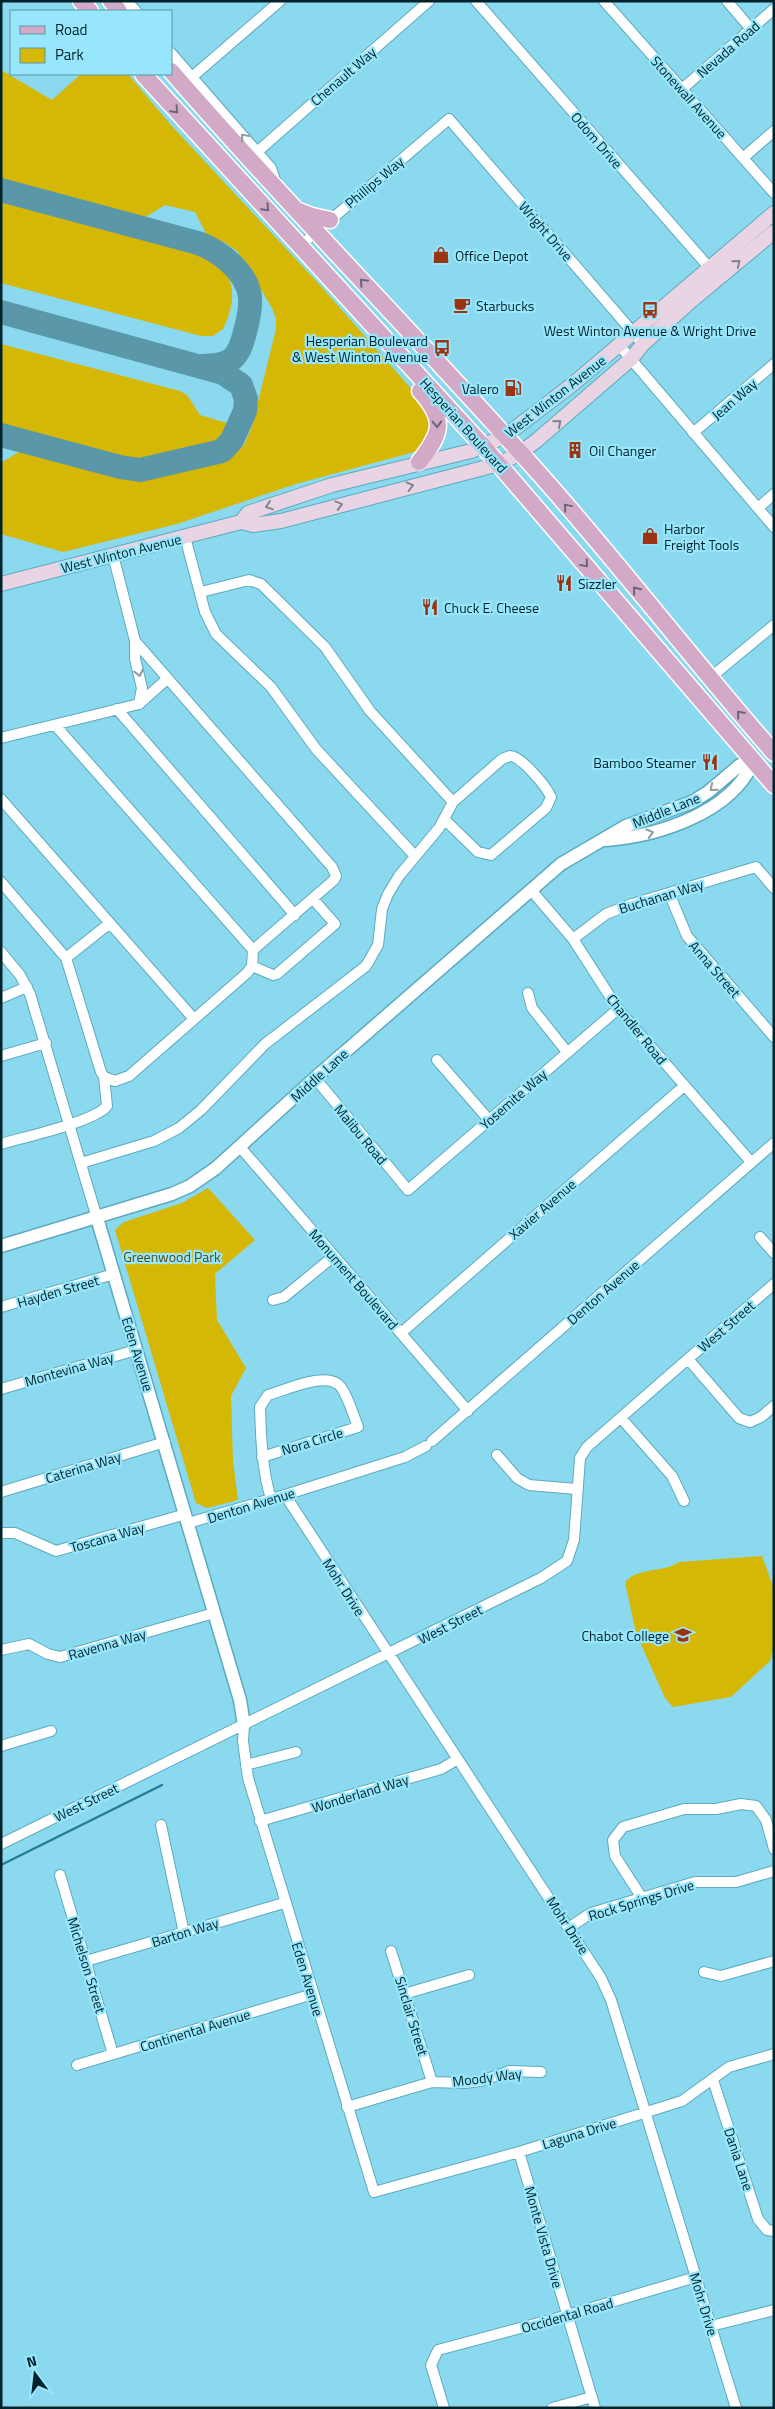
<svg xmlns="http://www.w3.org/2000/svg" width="775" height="2409" font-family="'Titillium Web',sans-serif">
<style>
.green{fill:#d5b705}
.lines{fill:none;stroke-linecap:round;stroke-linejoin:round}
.stream{stroke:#277c90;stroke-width:2.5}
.taxiway{stroke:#5a98a9;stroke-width:24}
.minor-casing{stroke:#5caabf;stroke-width:12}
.tertiary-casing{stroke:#5caabf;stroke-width:15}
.secondary-casing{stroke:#5caabf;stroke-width:16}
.primary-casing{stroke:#fff;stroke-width:19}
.minor{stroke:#fff;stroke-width:10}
.tertiary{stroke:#fff;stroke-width:12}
.secondary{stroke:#e8d4e3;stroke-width:14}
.primary{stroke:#d2a9c7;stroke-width:16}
.oneway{stroke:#696678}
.oneway2{stroke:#8c9c9f}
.oneway3{stroke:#808490}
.labels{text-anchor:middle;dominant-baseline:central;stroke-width:4.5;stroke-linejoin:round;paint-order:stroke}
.street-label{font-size:14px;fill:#00222a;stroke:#98e6fc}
.poi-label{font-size:14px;fill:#00222a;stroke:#98e6fc;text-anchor:start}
.park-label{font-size:14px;fill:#574a0b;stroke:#98e6fc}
</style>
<rect width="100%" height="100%" fill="#8bd9ee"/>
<path class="green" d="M1 70 52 100 81 74H128L170 124 318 283 423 402C435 424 432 430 418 451L296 484 177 524 63 552 1 534V463L20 451H26L138 479 220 462 230 458 244 445 252 426 276 329V319L272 308 238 252 224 242 208 237 195 212 165 205 142 219 1 180Z
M1 198 207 253C236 273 238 298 223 329L213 336H201L1 283Z
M1 344 180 391 187 395 200 415 227 423C228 433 224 443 214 447L135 463 1 428Z
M208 1188 255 1240 215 1274 217 1320 246 1368 231 1396 233 1461 238 1500 207 1508 196 1503 115 1230 124 1222 182 1203Z
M762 1556 774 1589V1645L770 1661 731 1697 673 1707 665 1698 636 1633 625 1582C638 1567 663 1573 679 1562Z"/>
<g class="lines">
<path class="stream" d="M1 1865 162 1785"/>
<path class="taxiway" d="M1 190 198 243C220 251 247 272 250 297 251 309 248 321 245 332 238 360 231 365 202 366
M1 312 223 373 241 385 246 399 245 411 232 440 222 451 140 470 120 467 1 435"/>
<g class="minor-casing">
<path id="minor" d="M127 1 136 11
M476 1 714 273
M604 1 774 193
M727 1 751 29
M171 53 271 168 277 186
M192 77 280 1
M682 89 774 9
M257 152 429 1
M743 158 774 131
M300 246 449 119 643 344
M619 345 774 527
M693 433 774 364
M758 508 774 494
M185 537 205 612 216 634 271 687 316 749 415 856
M113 555 135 641V659L142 688 139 704
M201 592 249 580 261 584 325 647 370 711 453 802
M710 678 774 625
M117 709 295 915
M55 725 253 950
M1 738 139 704 167 679
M1 799 194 1019
M1 882 66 958 101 1072 104 1077 115 1081 129 1076 247 973 252 966 253 950 334 880 336 876 332 867 135 641
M531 890 573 939 618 1009 751 1162
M669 893 687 936 774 1037
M573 939 606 914 632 904 756 867 774 888
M1 952 20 975 30 994 97 1218
M66 958 110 923
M252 966 273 975 277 974 335 924 313 899
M528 993 532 1008 567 1052
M1 998 27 987
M1 1056 46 1043
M437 1060 489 1120
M315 1078 408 1190 618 1009
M1 1144C24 1137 94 1122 107 1106L104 1077
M240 1147 468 1411
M81 1163 154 1141 179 1128 201 1110 265 1044 366 966 378 945 382 909 388 894 399 876 439 828 453 802 502 759 510 756C521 756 546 786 551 797L546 808 491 855 478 852 444 819
M760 1237 774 1253
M273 1300 284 1297 334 1256
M1 1307 114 1274
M401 1333 684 1086
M688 1359 739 1418 750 1422 761 1417 774 1406
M1 1389 136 1350
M621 1418 672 1476 684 1501
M432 1441 774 1143
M497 1455 517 1478 529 1485 576 1489
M262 1457 358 1427C353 1414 349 1399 341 1387 328 1370 286 1390 268 1395L260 1407C261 1439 262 1469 271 1499
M1 1492 165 1442
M285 1495 601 1978 611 2000 736 2408
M188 1523 285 1495 405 1457 426 1446
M1 1533H15L56 1551 186 1514
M1 1650 29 1644 48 1654 60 1657 214 1613
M244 1725 243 1741 248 1778 374 2192 519 2152 682 2101 729 2067 774 2054
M1 1746 51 1731
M246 1765 296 1752
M260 1821 441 1769 458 1759
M161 1825 184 1933
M1 1844 541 1578 567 1561 574 1540 580 1458 587 1447 774 1284
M60 1875 113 2054
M642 1898 615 1856 613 1840 623 1827 684 1809H716L741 1804 756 1806 766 1820 774 1849
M570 1927 591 1913 695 1882H736L774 1871
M391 1951 432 2082
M86 1961 284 1903
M704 1972 721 1976 774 1961
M404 1994 469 1975
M77 2065 313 1994
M713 2080 758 2219 767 2230 774 2231
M347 2107 432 2082 464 2083 481 2081 510 2071 541 2072
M519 2152 595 2408
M711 2326 774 2310
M444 2408 431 2365 438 2350 554 2319 696 2277
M552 2408 592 2397"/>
</g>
<g class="tertiary-casing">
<path id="tertiary" d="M606 840C658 836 731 813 753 762
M97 1218 240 1700 244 1725
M1 1246 172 1194 190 1186 216 1168 315 1078 561 864 626 826 692 802 708 792 740 765 753 762"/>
</g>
<g class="secondary-casing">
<path id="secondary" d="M241 522 248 513 332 485 471 451 505 436 573 384 774 213
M1 584 241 522 253 525 281 521 499 464 520 453 536 441 631 359 643 344 692 300 774 232"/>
</g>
<g class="primary-casing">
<path id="primary" d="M81 1 90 11
M111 1 119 11
M171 71C294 213 427 346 551 487 627 574 698 666 774 753
M143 74 483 446 774 785
M299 211 312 216 330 220
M419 462C442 433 446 420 420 391"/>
</g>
<use href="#minor" class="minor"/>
<use href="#tertiary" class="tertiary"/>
<use href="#secondary" class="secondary"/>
<use href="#primary" class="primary"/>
</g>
<defs><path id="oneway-chevron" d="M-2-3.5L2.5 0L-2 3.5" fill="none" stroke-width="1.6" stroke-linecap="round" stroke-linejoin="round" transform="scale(1.25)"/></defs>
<g class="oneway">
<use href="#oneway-chevron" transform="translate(175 110) rotate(47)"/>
<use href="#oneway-chevron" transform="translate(266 208) rotate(47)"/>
<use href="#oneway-chevron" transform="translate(363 282) rotate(-133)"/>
<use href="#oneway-chevron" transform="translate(437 424) rotate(88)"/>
<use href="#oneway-chevron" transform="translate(567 507) rotate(-130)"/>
<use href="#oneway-chevron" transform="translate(585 564) rotate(50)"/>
<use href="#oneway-chevron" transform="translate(636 590) rotate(-129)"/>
<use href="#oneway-chevron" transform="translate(740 714) rotate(-131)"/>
</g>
<g class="oneway2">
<use href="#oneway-chevron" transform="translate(244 137) rotate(-131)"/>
<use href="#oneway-chevron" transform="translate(139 673) rotate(77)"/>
<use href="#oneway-chevron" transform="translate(713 788) rotate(140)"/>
<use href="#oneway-chevron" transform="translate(650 833) rotate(-17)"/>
</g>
<g class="oneway3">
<use href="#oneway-chevron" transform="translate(737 263) rotate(-39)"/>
<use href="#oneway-chevron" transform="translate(558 423) rotate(-41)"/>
<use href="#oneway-chevron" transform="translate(410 486) rotate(-14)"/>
<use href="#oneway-chevron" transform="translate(339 505) rotate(-15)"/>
<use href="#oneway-chevron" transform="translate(269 506) rotate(161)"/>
</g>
<defs>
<g id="shop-bare" transform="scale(1.35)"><path d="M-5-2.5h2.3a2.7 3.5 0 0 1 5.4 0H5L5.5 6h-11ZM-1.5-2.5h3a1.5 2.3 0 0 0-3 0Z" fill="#9b3413" stroke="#98e6fc" stroke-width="2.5" paint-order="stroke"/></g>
<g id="cafe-bare" transform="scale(1.35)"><path d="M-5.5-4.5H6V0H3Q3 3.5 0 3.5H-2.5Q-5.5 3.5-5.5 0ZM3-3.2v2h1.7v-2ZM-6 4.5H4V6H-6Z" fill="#9b3413" stroke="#98e6fc" stroke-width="2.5" paint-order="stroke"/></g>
<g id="bus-bare" transform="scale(1.35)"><path d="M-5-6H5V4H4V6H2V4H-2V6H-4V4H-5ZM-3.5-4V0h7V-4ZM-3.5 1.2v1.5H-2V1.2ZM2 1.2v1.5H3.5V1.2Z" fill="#9b3413" stroke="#98e6fc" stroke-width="2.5" paint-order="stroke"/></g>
<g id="fuel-bare" transform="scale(1.35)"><path d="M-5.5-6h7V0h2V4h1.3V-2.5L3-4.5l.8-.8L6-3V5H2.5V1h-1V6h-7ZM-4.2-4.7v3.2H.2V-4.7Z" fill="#9b3413" stroke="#98e6fc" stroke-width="2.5" paint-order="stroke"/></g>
<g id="building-bare" transform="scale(1.35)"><path d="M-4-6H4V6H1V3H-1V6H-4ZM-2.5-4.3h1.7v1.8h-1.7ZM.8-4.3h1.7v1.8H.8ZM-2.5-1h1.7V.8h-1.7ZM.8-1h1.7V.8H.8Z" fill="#9b3413" stroke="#98e6fc" stroke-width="2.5" paint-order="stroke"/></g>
<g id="restaurant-bare" transform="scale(1.35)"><path d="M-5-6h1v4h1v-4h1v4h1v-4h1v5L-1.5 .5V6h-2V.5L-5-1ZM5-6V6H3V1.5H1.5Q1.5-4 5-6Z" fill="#9b3413" stroke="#98e6fc" stroke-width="2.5" paint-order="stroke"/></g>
<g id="university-bare" transform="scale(1.35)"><path d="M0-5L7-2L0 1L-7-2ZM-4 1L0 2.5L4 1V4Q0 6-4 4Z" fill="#9b3413" stroke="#98e6fc" stroke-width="2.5" paint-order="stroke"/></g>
</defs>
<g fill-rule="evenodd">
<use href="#shop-bare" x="441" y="255"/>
<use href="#cafe-bare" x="462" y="305"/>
<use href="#bus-bare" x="650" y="310"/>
<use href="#bus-bare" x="442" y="348"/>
<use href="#fuel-bare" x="513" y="388"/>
<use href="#building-bare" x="575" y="450"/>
<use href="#shop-bare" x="650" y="536"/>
<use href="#restaurant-bare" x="564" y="583"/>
<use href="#restaurant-bare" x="430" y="607"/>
<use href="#restaurant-bare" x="710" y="762"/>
<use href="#university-bare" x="683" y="1635"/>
</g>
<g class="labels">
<g class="street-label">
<text transform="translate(728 49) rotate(-41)">Nevada Road</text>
<text transform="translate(343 76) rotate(-41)">Chenault Way</text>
<text transform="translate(689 97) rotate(48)">Stonewall Avenue</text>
<text transform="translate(597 140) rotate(49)">Odom Drive</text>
<text transform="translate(374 182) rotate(-40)">Phillips Way</text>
<text transform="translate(546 231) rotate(49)">Wright Drive</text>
<text transform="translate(555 396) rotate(-38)">West Winton Avenue</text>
<text transform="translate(734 399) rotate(-41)">Jean Way</text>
<text transform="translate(464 425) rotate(48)">Hesperian Boulevard</text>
<text transform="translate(121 553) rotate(-14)">West Winton Avenue</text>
<text transform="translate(666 810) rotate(-22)">Middle Lane</text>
<text transform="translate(661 896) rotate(-17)">Buchanan Way</text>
<text transform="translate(715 969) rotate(49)">Anna Street</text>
<text transform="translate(637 1029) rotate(51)">Chandler Road</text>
<text transform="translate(319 1075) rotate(-42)">Middle Lane</text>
<text transform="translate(513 1099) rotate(-41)">Yosemite Way</text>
<text transform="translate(361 1134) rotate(50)">Malibu Road</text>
<text transform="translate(542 1209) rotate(-41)">Xavier Avenue</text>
<text transform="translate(354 1279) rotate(49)">Monument Boulevard</text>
<text transform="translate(58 1291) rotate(-16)">Hayden Street</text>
<text transform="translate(603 1292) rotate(-41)">Denton Avenue</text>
<text transform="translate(726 1326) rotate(-41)">West Street</text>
<text transform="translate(138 1354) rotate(73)">Eden Avenue</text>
<text transform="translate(69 1369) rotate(-16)">Montevina Way</text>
<text transform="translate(312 1441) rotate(-17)">Nora Circle</text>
<text transform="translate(83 1467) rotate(-17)">Caterina Way</text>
<text transform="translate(251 1505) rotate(-17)">Denton Avenue</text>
<text transform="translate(107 1537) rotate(-16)">Toscana Way</text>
<text transform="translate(344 1587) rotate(57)">Mohr Drive</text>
<text transform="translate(450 1624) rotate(-27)">West Street</text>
<text transform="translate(107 1644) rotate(-16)">Ravenna Way</text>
<text transform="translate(360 1793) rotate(-17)">Wonderland Way</text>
<text transform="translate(86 1802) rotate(-26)">West Street</text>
<text transform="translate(641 1900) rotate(-17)">Rock Springs Drive</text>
<text transform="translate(568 1925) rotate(57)">Mohr Drive</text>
<text transform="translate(185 1932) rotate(-17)">Barton Way</text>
<text transform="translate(87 1965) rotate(73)">Michelson Street</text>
<text transform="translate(308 1979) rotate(73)">Eden Avenue</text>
<text transform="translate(412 2016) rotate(73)">Sinclair Street</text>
<text transform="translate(195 2030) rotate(-17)">Continental Avenue</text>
<text transform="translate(487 2077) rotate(-7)">Moody Way</text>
<text transform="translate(579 2133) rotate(-17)">Laguna Drive</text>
<text transform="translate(739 2159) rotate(72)">Dania Lane</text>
<text transform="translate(544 2237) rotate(74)">Monte Vista Drive</text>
<text transform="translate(704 2304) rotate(73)">Mohr Drive</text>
<text transform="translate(567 2315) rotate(-16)">Occidental Road</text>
</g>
<g class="poi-label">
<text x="455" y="255">Office Depot</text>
<text x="476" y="305">Starbucks</text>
<text x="650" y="330" text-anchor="middle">West Winton Avenue &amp; Wright Drive</text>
<text x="428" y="340" text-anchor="end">Hesperian Boulevard<tspan x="428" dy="16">&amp; West Winton Avenue</tspan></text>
<text x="499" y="388" text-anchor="end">Valero</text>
<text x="589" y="450">Oil Changer</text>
<text x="664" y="528">Harbor<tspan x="664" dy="16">Freight Tools</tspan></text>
<text x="578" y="583">Sizzler</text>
<text x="444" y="607">Chuck E. Cheese</text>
<text x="696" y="762" text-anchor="end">Bamboo Steamer</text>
<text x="669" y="1635" text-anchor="end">Chabot College</text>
</g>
<g class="park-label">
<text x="172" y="1256">Greenwood Park</text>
</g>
</g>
<rect width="775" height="2409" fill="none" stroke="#00222a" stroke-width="5"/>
<rect x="10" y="10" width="162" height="65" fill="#98e6fc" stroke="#5b98a8"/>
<rect x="20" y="26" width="25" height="8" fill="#d2a9c7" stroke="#5b98a8"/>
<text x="55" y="35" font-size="15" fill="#00222a">Road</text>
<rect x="20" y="48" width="25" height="15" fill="#d5b705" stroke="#5b98a8"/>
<text x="55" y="60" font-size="15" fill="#00222a">Park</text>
<g transform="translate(35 2374) rotate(345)" stroke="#98e6fc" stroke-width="4" paint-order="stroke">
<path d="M0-4L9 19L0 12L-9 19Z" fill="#00222a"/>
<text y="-8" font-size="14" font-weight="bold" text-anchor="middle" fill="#00222a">N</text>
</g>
</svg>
